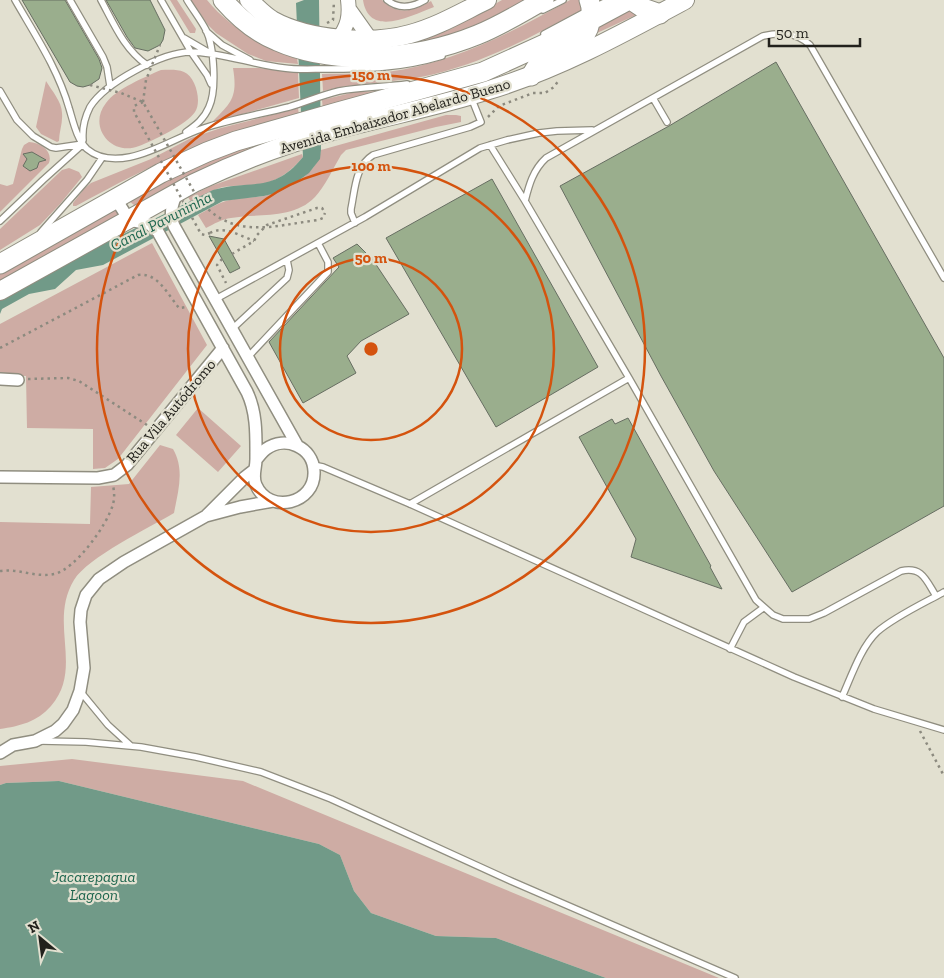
<svg xmlns="http://www.w3.org/2000/svg" width="944" height="978" font-family="'Zilla Slab',serif">
<style>
.green{fill:#ceaca4}
.water{fill:#719a88}
.building{fill:#9aae8d;stroke:#676e62}
.lines{fill:none;stroke-linecap:round;stroke-linejoin:round}
.service-casing{stroke:#908e80;stroke-width:8}
.minor-casing{stroke:#908e80;stroke-width:14}
.tertiary-casing{stroke:#908e80;stroke-width:16}
.primary-casing{stroke:#908e80;stroke-width:20}
.trunk-casing{stroke:#908e80;stroke-width:21}
.path{stroke:#8c8a7f;stroke-width:2.5;stroke-dasharray:2.5 4;stroke-linecap:butt}
.service{stroke:#fff;stroke-width:5.5}
.minor{stroke:#fff;stroke-width:11}
.tertiary{stroke:#fff;stroke-width:14}
.primary{stroke:#fff;stroke-width:18}
.trunk{stroke:#fff;stroke-width:19}
.path-bridge{stroke:#8c8a7f;stroke-width:2.5;stroke-dasharray:2.5 4;stroke-linecap:butt}
.ring{fill:none;stroke:#d4530e;stroke-width:2.5}
.labels{text-anchor:middle;dominant-baseline:central;stroke-width:4.5;stroke-linejoin:round;paint-order:stroke}
.street-label{font-size:15px;fill:#22211c;stroke:#e2e0d0}
.water-label{font-size:16px;font-style:italic;fill:#1c654d;stroke:#e2e0d0}
.centre{fill:#d4530e;stroke:#e2e0d0;stroke-width:2.5}
.ring-label{font-size:15px;text-anchor:middle;font-weight:bold;fill:#d4530e;stroke:#e2e0d0;stroke-width:4.5;stroke-linejoin:round;paint-order:stroke}
</style>
<rect width="100%" height="100%" fill="#e2e0d0"/>
<path class="green" d="M170 0H177L196 29 195 33H190Z
M191 0H207C230 28 264 47 297 59L298 64 266 61 248 54 216 33 208 25Z
M363 0H382C397 16 414 11 431 1L434 7C412 15 369 39 363 0Z
M502 0H528L467 33 378 52 429 38 453 28Z
M570 0H581L585 8C532 37 480 65 421 77 388 83 355 83 323 91L322 74C343 73 366 75 387 72 454 63 512 32 570 0Z
M629 10 635 12 636 15 597 33 598 27Z
M233 68H259L298 73 299 98 211 123C231 103 238 98 233 68Z
M161 70C168 70 177 69 184 72 196 77 202 102 195 112 187 124 153 141 139 146 112 157 87 127 106 103 116 89 145 77 161 70Z
M46 81C52 91 62 102 62 113 63 123 59 132 59 141L57 142 41 134 36 127Z
M381 91 323 110 322 100 355 92Z
M298 108 299 115C265 125 229 133 196 147 155 163 115 185 76 206H73V203L84 189 91 183 151 159 191 138 221 128Z
M446 115H456L461 116V122L436 127 346 150 341 155C334 167 324 188 315 197 293 220 258 213 231 218 222 219 214 224 206 228L198 215C207 210 216 204 226 201 238 197 251 198 264 196 287 190 317 175 321 150Z
M297 132 215 165 137 204 134 205 129 201 165 180 234 150Z
M29 142C41 143 53 151 49 163L0 212V184L7 186 13 184 22 149 24 145Z
M302 154 303 157C292 170 279 181 262 184 249 186 236 185 223 187 212 190 201 197 191 202L188 197 211 186Z
M69 168 79 172 82 177 60 204 40 225 0 250V229L62 170Z
M116 208 120 214 0 281V272Z
M152 243 207 345 118 459 105 468 93 469V429L27 428 26 376 0 375V324Z
M198 408 241 446 218 472 176 435Z
M160 445 173 449C185 470 178 491 174 513 149 528 88 557 74 580 48 623 84 668 51 706 37 722 20 726 0 729V522L90 524 91 487 129 484Z
M72 759 243 781 719 978H606L496 938 436 936 371 913 354 891 340 855 319 844 59 781 6 783 0 785V766Z"/>
<path class="water" d="M304 0H319L321 150 320 159 309 173 294 184 276 193 264 196 223 201 103 265 76 270 55 289 29 294 2 309 0 314V295L12 289 213 190C252 179 273 194 303 157L296 3Z
M59 781 319 844 340 855 354 891 371 913 436 936 496 938 606 978H0V785L6 783Z"/>
<path class="building" d="M22 0H65L99 59 102 68 99 79 90 85 83 87 77 86 70 82Z
M106 0H150L165 30 163 40 160 45 148 51 135 48 127 37Z
M776 62 944 358V506L792 592 714 471 661 376 560 186 669 126Z
M32 152 46 160 39 162 37 168 30 171 23 166 27 159 23 154Z
M492 179 598 367 496 427 386 238Z
M209 236 224 239 240 268 230 273Z
M357 244 373 260 409 314 361 341 347 356 356 373 303 403 269 342 339 267 333 258Z
M628 418 711 566 710 567 722 589 631 557 636 539 579 437 612 419 615 424Z"/>
<g class="lines">
<g class="service-casing">
<path id="service" d="M15 0C35 35 58 69 69 108 73 121 77 140 87 149 100 160 115 160 130 157 156 152 179 136 204 128 232 119 261 114 289 107 306 102 322 95 339 91 362 87 385 87 407 84
M70 0 103 57 107 67 110 86
M101 0C114 24 124 49 147 65
M161 0 191 52 207 75 211 84
M387 0C399 10 413 7 425 0
M595 7 609 0
M543 10 563 0
M206 31 222 45 250 60
M544 34 587 11
M184 38 208 52
M0 91 17 120 33 136 51 147 56 148 83 144
M653 98 667 122
M186 132C196 125 204 119 209 107 217 90 214 46 206 30 201 20 193 10 187 0
M83 140C82 128 85 117 90 107 105 83 162 52 191 52 219 52 255 65 284 68 297 70 312 69 326 69 367 69 402 68 442 56
M490 145 525 201
M0 221 43 180 83 144
M355 223 351 213V209C355 190 355 166 373 155L470 127 481 122 471 97
M41 232 87 180 102 158
M214 300 365 217 480 148 507 140 539 133 557 131 592 130
M231 330 287 278 289 270 287 260
M247 358 328 272V262L318 243
M313 465 323 467 410 504 794 677 874 709 944 730
M410 504 629 378
M936 596C926 580 922 566 901 571L824 613 809 619H783L773 615 756 600 629 378 525 201C529 185 533 170 546 158L763 36C780 32 796 32 810 45L944 278
M730 649 744 622 763 608
M80 691 108 725 131 746
M842 697C851 677 861 647 877 632 894 617 924 603 944 592
M41 741 86 742 141 747 196 757 261 772 331 799 511 881 735 978"/>
</g>
<g class="minor-casing">
<path id="minor" d="M177 193C172 204 169 214 174 226L297 445
M116 199 129 220 149 224 158 232 247 392C257 413 256 436 256 459 256 469 252 476 256 485 269 515 316 504 314 471 313 447 285 435 266 449 262 452 259 456 256 460
M0 379 18 380
M0 477 98 478 114 475 127 465 223 348
M207 515 245 477 254 470
M0 753 13 745 35 741 55 731 63 724 73 710 80 691 84 668 80 622 81 610 86 595 99 579 124 562 206 516 240 507 273 501"/>
</g>
<g class="tertiary-casing">
<path id="tertiary" d="M349 9 371 40
M338 39C348 26 350 16 348 0"/>
</g>
<g class="primary-casing">
<path id="primary" d="M249 0C256 7 264 15 272 20 308 40 371 45 410 34 437 27 462 12 487 0
M0 291 194 183C240 161 287 143 336 130 387 116 439 106 489 90 558 69 622 34 685 0"/>
</g>
<g class="trunk-casing">
<path id="trunk" d="M223 0C237 16 257 33 277 41 336 67 418 59 477 35 500 26 522 12 544 0
M631 0 643 8 660 14
M531 76C534 71 536 66 540 63 557 49 585 48 590 23 592 15 592 8 589 0
M0 264 161 173 207 152 236 141 338 112 483 72 560 37 629 0"/>
</g>
<path class="path" d="M327 23 333 20 334 1
M488 117 499 106 533 93H545L554 87 559 80
M210 233C223 225 241 236 254 241
M232 254 254 241 257 235 267 225 317 208H322L325 213
M222 259 217 265 226 283
M0 348 138 275C158 272 168 295 179 308L187 307
M28 379 68 378 79 381 147 425
M0 571C18 568 36 578 54 574 75 570 108 524 113 504 115 497 114 491 113 485
M920 731 944 776"/>
<use href="#service" class="service"/>
<use href="#minor" class="minor"/>
<use href="#tertiary" class="tertiary"/>
<use href="#primary" class="primary"/>
<use href="#trunk" class="trunk"/>
<path class="path-bridge" d="M90 85 121 93 143 102 197 197C231 241 271 226 318 220L323 218 325 213
M143 102 134 106V112L201 234 205 235 210 233
M143 102 146 80 160 45"/>
</g>
<g class="ring">
<circle cx="371" cy="349" r="91"/>
<circle cx="371" cy="349" r="183"/>
<circle cx="371" cy="349" r="274"/>
</g>
<g class="labels">
<g class="street-label">
<text transform="translate(395 116) rotate(-16)">Avenida Embaixador Abelardo Bueno</text>
<text transform="translate(171 411) rotate(-50)">Rua Vila Autódromo</text>
</g>
<g class="water-label">
<text transform="translate(161 221) rotate(-27)">Canal Pavuninha</text>
<text x="94" y="876">Jacarepagua<tspan x="94" dy="18">Lagoon</tspan></text>
</g>
</g>
<circle cx="371" cy="349" r="8" class="centre"/>
<g class="ring-label">
<text x="371" y="80">150 m</text>
<text x="371" y="171">100 m</text>
<text x="371" y="263">50 m</text>
</g>
<g transform="translate(40 938) rotate(331)" stroke="#e2e0d0" stroke-width="4" paint-order="stroke">
<path d="M0-4L9 19L0 12L-9 19Z" fill="#22211c"/>
<text y="-8" font-size="14" font-weight="bold" text-anchor="middle" fill="#22211c">N</text>
</g>
<path d="M769 38v8h91v-8" fill="none" stroke="#22211c" stroke-width="2.5"/>
<text x="776" y="38" font-size="15" fill="#22211c" stroke="#e2e0d0" stroke-width="4" paint-order="stroke">50 m</text>
</svg>
